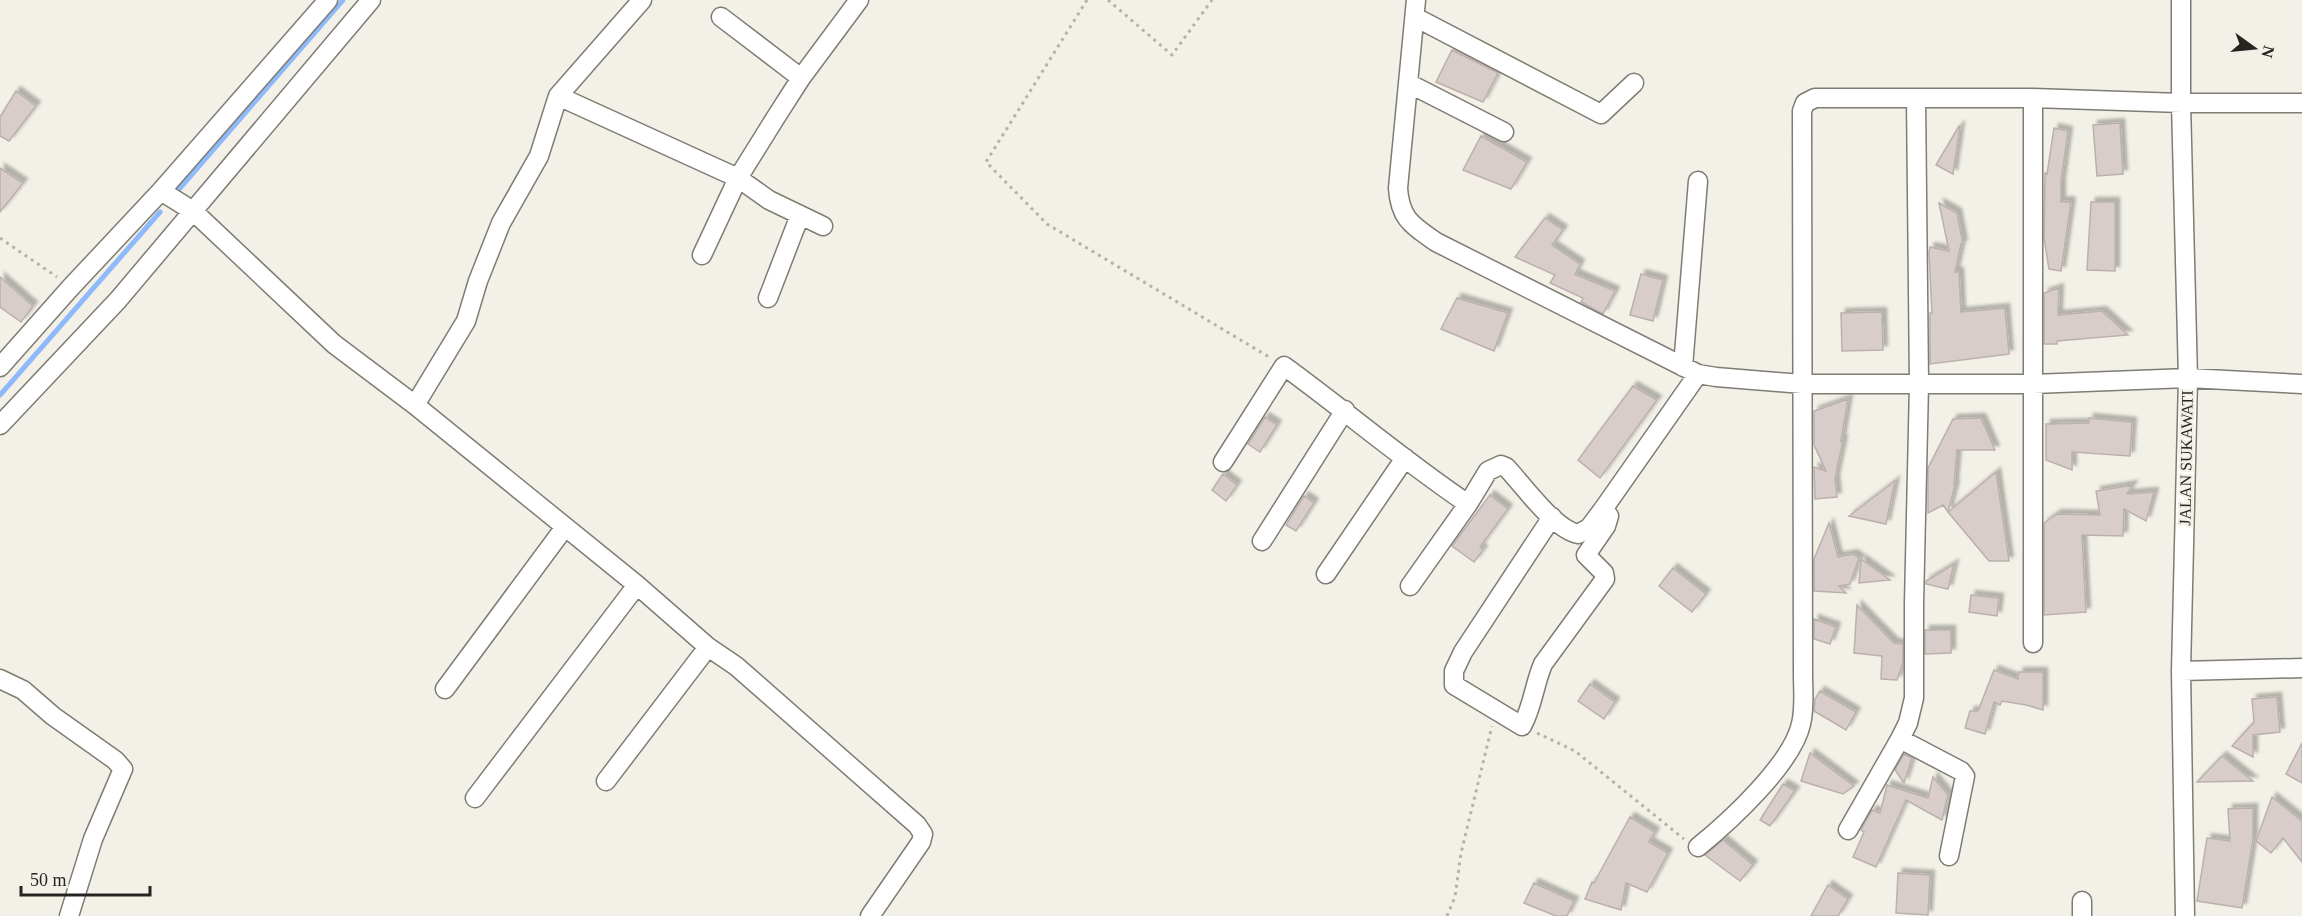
<svg xmlns="http://www.w3.org/2000/svg" width="2302" height="916" font-family="'Times New Roman',serif">
<style>
.lines{fill:none;stroke-linecap:round;stroke-linejoin:round}
.stream{stroke:#8ebafb;stroke-width:5}
.building{fill:#d9cdcb;stroke:#bbb0ae;stroke-width:1.5;filter:url(#shadow)}
.minor-casing{stroke:#7e7c73;stroke-width:21}
.path{stroke:#b4b3aa;stroke-width:3;stroke-dasharray:3 4.5;stroke-linecap:butt}
.minor{stroke:#fff;stroke-width:18}
.labels{text-anchor:middle;dominant-baseline:central;stroke-width:5;stroke-linejoin:round;paint-order:stroke}
.street-label{font-size:16px;fill:#252420;stroke:#f3f1e7}
</style>
<defs>
<filter id="shadow"><feDropShadow dx="4.5" dy="-4.5" stdDeviation="1.5" flood-color="#0004"/></filter>
</defs>
<rect width="100%" height="100%" fill="#f3f1e7"/>
<g class="lines">
<path class="stream" d="M174 195 343 0
M0 395 160 212"/>
</g>
<path class="building" d="M1452 50 1498 73 1483 102 1436 82Z
M16 91 36 106 9 141 0 136V117Z
M2120 123 2123 174 2097 176 2093 125Z
M1959 126H1960L1953 174 1936 165Z
M2054 128 2068 131 2061 182V202L2068 201 2067 202H2071L2061 271 2049 269 2044 238 2045 173 2047 174Z
M1481 136 1527 162 1511 189 1463 170Z
M0 168 23 183 0 212Z
M2091 202H2115V271L2087 270Z
M1939 203 1957 213 1963 244H1961L1955 272H1959L1961 312 2005 308 2009 354 1930 364V313H1932L1929 253 1930 247 1949 251Z
M1545 218 1563 230 1552 245 1580 264 1575 274 1615 291 1603 314 1581 302 1583 298 1550 283 1555 275 1515 257Z
M1641 274 1663 280 1653 321 1630 315Z
M0 277 33 306 21 322 0 307Z
M2059 288 2058 315 2102 311 2128 335 2057 341V344H2044V293Z
M1457 298 1508 313 1494 351 1441 329Z
M1882 312 1883 350 1842 351 1841 313Z
M1633 386 1657 400 1600 478 1578 460Z
M1848 399 1841 441 1843 440 1835 479 1837 497 1815 499 1814 467 1826 471 1814 445V411Z
M1265 417 1277 425 1260 452 1248 444Z
M1981 418 1995 450H1957L1954 485H1955L1948 512 1943 505 1928 513V468L1953 419Z
M2089 418 2132 422 2130 456 2072 452V470L2046 460V424L2089 423Z
M1996 472 2009 561H1989L1948 512Z
M1223 474 1237 485 1226 501 1212 490Z
M1895 481 1886 524 1849 516Z
M2133 485 2127 494 2154 492 2146 521 2124 509 2123 536 2082 535 2086 612 2044 615V523L2057 514 2100 515 2096 491Z
M1490 495 1508 509 1480 547 1483 550 1474 562 1452 546Z
M1304 496 1314 503 1296 531 1286 525Z
M1829 523 1838 557 1853 554 1859 558 1850 584 1839 586 1846 593 1814 591V559Z
M1861 559 1890 580 1859 583Z
M1954 564 1948 589 1926 584V581Z
M1673 568 1706 594 1692 612 1659 586Z
M1971 595 1999 598 1997 616 1969 612Z
M1857 605 1894 643 1903 644V663L1897 680 1881 679 1882 656 1854 653Z
M1814 619 1836 627 1830 644 1814 639Z
M1925 630H1951V653L1925 654Z
M1994 670 2018 679 2019 672H2043V710L2026 705 2002 701 2000 705 1994 702 1985 734 1965 728 1970 711H1978Z
M1590 684 1615 702 1604 719 1578 701Z
M1820 691 1856 712 1846 730 1814 711 1815 699Z
M2277 697 2280 732 2253 735V757L2232 746 2254 722 2252 699Z
M2302 743V783L2286 774Z
M1810 753 1854 786 1843 794 1801 781Z
M1904 754 1912 758 1904 783 1895 770Z
M2222 756 2253 781 2197 782Z
M1933 777 1948 795 1942 820 1906 800 1876 867 1853 857 1864 832 1861 830 1872 810 1880 813 1887 785 1928 798Z
M1783 784 1795 791 1770 826 1760 820Z
M2272 797 2302 821V862L2283 838 2271 853 2256 841Z
M2253 808V839L2242 908 2197 901 2207 838 2230 841 2228 809Z
M1630 817 1655 832 1649 842 1668 853 1647 892 1626 883 1621 910 1585 899 1592 882 1594 883Z
M1723 840 1753 865 1740 881 1705 855Z
M1898 873 1930 875 1928 915 1896 913Z
M1534 883 1574 901 1567 916H1556L1524 903Z
M1828 885 1848 899 1838 916H1811Z"/>
<g class="lines">
<g class="minor-casing">
<path id="minor" d="M1416 0 1398 188C1400 219 1412 225 1436 242L1698 374 1716 377 1802 384H2033L2188 378 2302 384
M2181 0V103L2188 378 2181 671 2185 916
M721 17 801 78
M1415 17 1601 114 1634 83
M1408 83 1504 132
M558 96 738 178 769 200 823 226
M2033 98V643
M161 191 193 211 334 344 415 405 637 585 708 647 736 666 917 825 923 834 921 842 870 916
M702 255 738 178 776 117 801 78 859 0
M768 298 800 215
M0 367 71 287 161 191 328 0
M1683 367 1698 181
M415 405 466 321 478 281 501 223 539 156 558 96 642 0
M0 425 118 300 371 0
M1223 462 1284 366C1346 411 1404 461 1468 504L1488 471 1501 465 1506 467C1523 485 1554 529 1578 534L1589 528 1604 508 1698 374
M1552 517 1463 652 1454 671V685L1522 726C1533 706 1534 685 1543 664L1605 579 1604 573 1586 555 1606 526 1609 516 1606 512
M1262 541 1345 410
M1326 574 1405 458
M1410 586 1468 504
M2181 671 2302 668
M0 679 23 690 53 716 115 760 123 769 93 839 69 916
M445 689 565 527
M1900 739 1961 771 1965 776 1949 856
M606 781 708 647
M475 798 637 585
M1848 830 1900 739 1908 723 1914 698V604L1919 384 1916 98
M1698 847C1730 821 1792 764 1801 724 1805 708 1803 690 1803 674L1802 111 1805 103 1815 98H2033L2181 103H2302
M2082 901V916"/>
</g>
<path class="path" d="M1087 0 986 162 1047 224 1269 357
M1108 0 1172 55 1212 0
M0 238 57 277
M1537 733 1575 751 1684 839
M1447 916 1455 897 1461 853 1492 726"/>
<use href="#minor" class="minor"/>
</g>
<g class="labels">
<g class="street-label">
<text transform="translate(2186 458) rotate(-89)">JALAN SUKAWATI</text>
</g>
</g>
<g transform="translate(2254 48) rotate(105)" stroke="#f3f1e7" stroke-width="4.5" paint-order="stroke">
<path d="M0-4.5L10 22L0 15L-10 22Z" fill="#252420"/>
<text y="-9" font-size="16" font-weight="bold" text-anchor="middle" fill="#252420">N</text>
</g>
<path d="M21 886v9h129v-9" fill="none" stroke="#252420" stroke-width="3"/>
<text x="30" y="886" font-size="18" fill="#252420" stroke="#f3f1e7" stroke-width="4.5" paint-order="stroke">50 m</text>
</svg>
